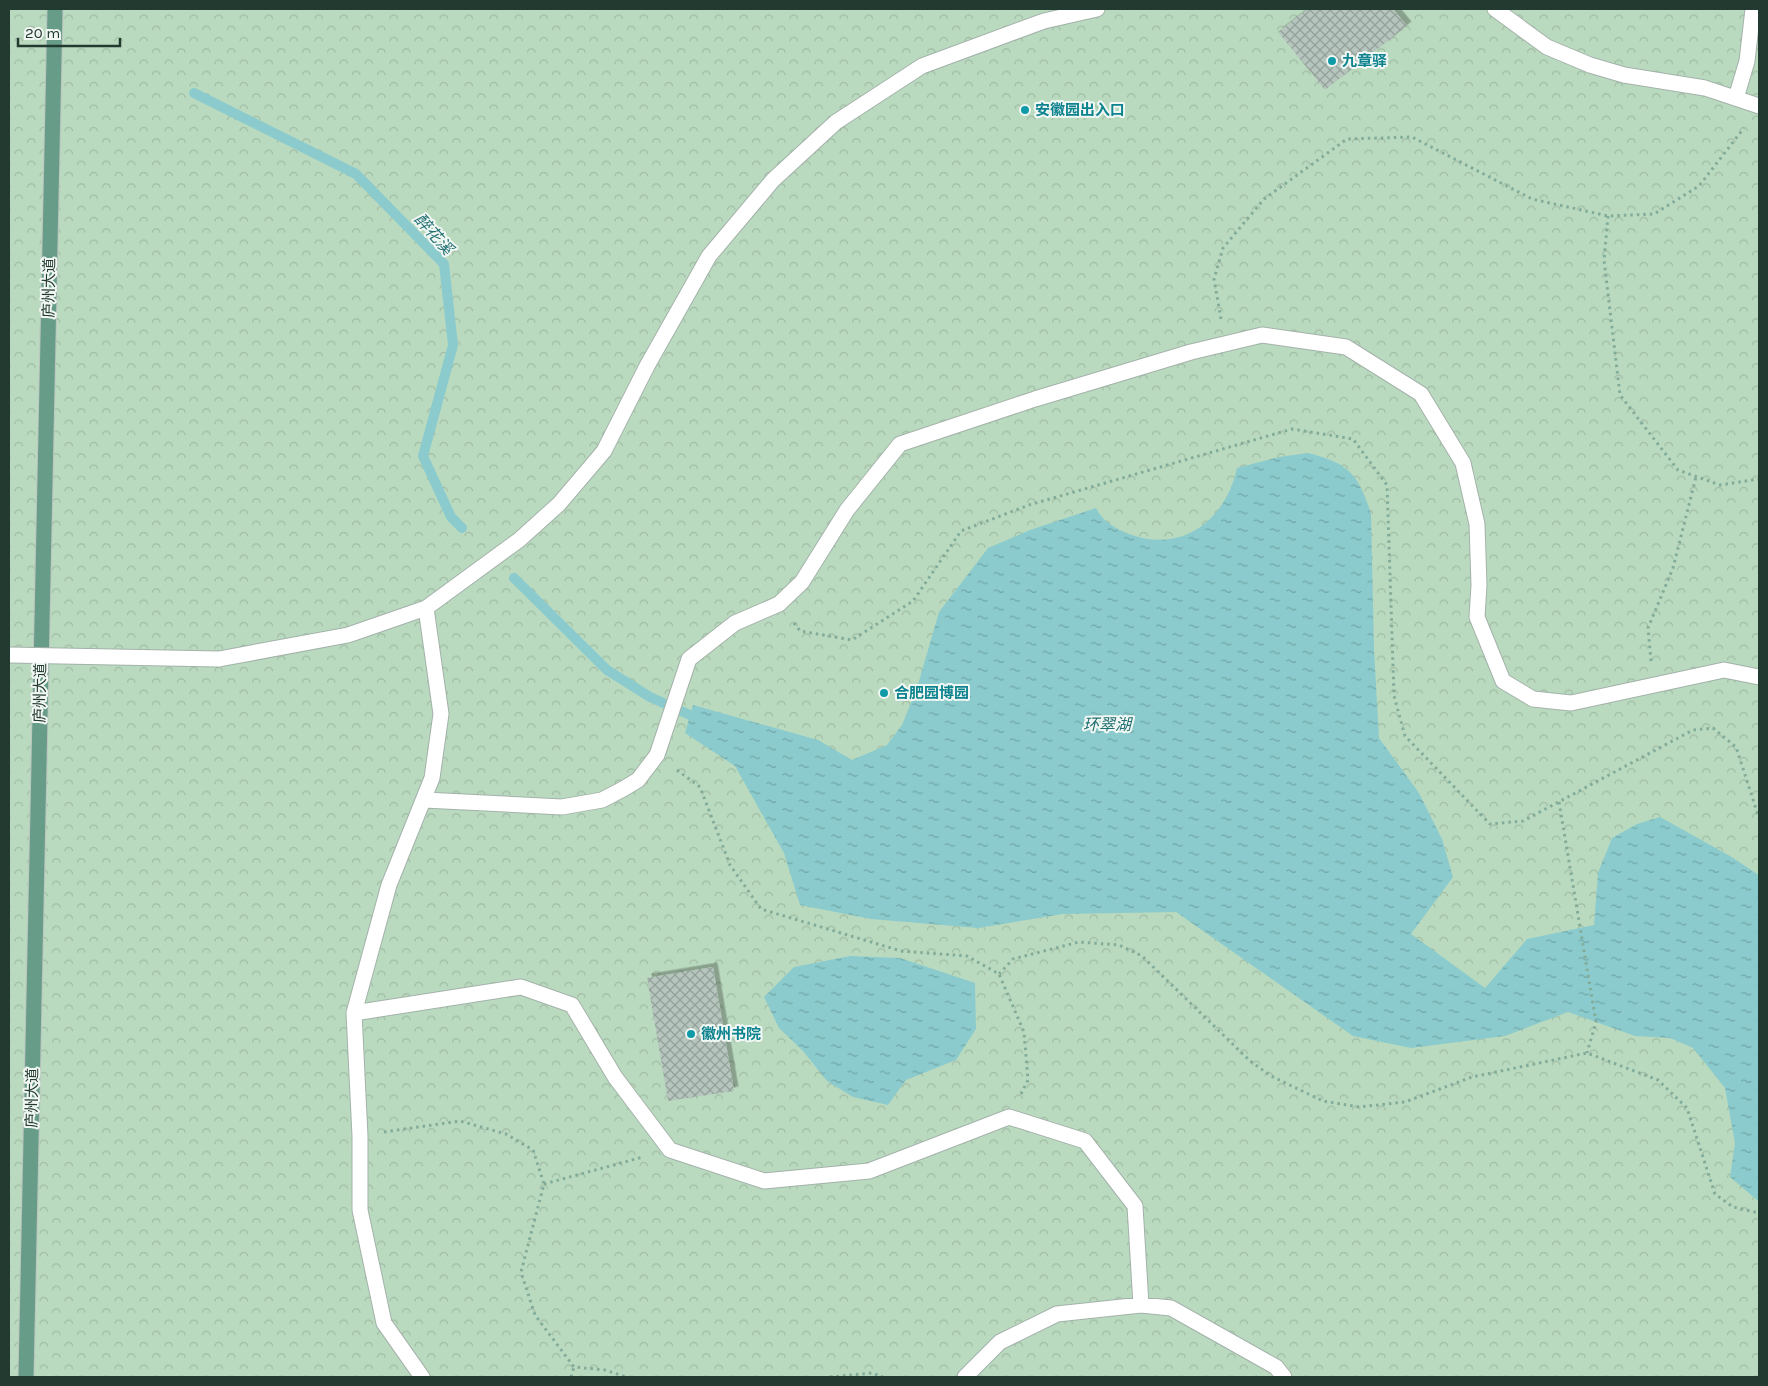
<svg xmlns="http://www.w3.org/2000/svg" width="1768" height="1386" font-family="Karla,'Noto Sans SC',sans-serif">
<style>
.forest{fill:url(#forest-crowns)}
.water{fill:url(#water-ripples)}
.lines{fill:none;stroke-linecap:round;stroke-linejoin:round}
.stream{stroke:#8bcbcd;stroke-width:10}
.building{fill:url(#building-cross-hatch);filter:url(#shadow)}
.minor-casing{stroke:#a3b2aa;stroke-width:17}
.major-casing{stroke:#bdc4c1;stroke-width:17}
.path{stroke:#82ac99;stroke-width:3;stroke-dasharray:2.5 4;stroke-linecap:butt}
.minor{stroke:#fff;stroke-width:15}
.major{stroke:#679d88;stroke-width:15}
.minor-bridge-casing{stroke:#a3b2aa;stroke-width:17;stroke-linecap:butt}
.minor-bridge{stroke:#fff;stroke-width:15}
.culture-dot{fill:#0f9aa8;stroke:#f1f7f3;stroke-width:2}
.labels{text-anchor:middle;dominant-baseline:central;stroke-width:4;stroke-linejoin:round;paint-order:stroke}
.culture-label{font-size:15px;font-weight:bold;fill:#0d838f;stroke:#f1f7f3;text-anchor:start}
.street-label{font-size:15px;fill:#223a30;stroke:#f1f7f3}
.water-label{font-size:16px;font-style:italic;fill:#206f72;stroke:#f1f7f3}
</style>
<defs>
<pattern id="forest-crowns" width="20" height="18" patternUnits="userSpaceOnUse" patternTransform="scale(1.25)"><rect width="20" height="18" fill="#badabf"/><path d="M2 6a3 3 0 1 1 6 0M12 15a3 3 0 1 1 6 0" fill="none" stroke="#a0bca4"/></pattern>
<pattern id="water-ripples" width="26" height="14" patternUnits="userSpaceOnUse" patternTransform="scale(1.25)"><rect width="26" height="14" fill="#8bcbcd"/><path d="M2 4q2-2 4 0t4 0M15 11q2-2 4 0t4 0" fill="none" stroke="#71a6a7"/></pattern>
<pattern id="building-cross-hatch" width="8" height="8" patternUnits="userSpaceOnUse" patternTransform="scale(1.25)"><rect width="8" height="8" fill="#b6c5bd"/><path d="M0 0l8 8M0 8l8-8" fill="none" stroke="#94a19a"/></pattern>
<filter id="shadow"><feDropShadow dx="4.5" dy="-4.5" stdDeviation="0" flood-color="#0004"/></filter>
</defs>
<rect width="100%" height="100%" fill="#e0eae4"/>
<path class="forest" d="M9 9H1759V1377H9Z"/>
<path class="water" d="M1308 453C1348 463 1359 474 1371 514L1374 649 1379 738 1419 793 1442 839 1453 877 1411 934 1485 988 1527 939 1594 925 1598 873 1612 838 1637 824 1660 817 1730 856 1759 875V1200H1757L1730 1177 1735 1143 1725 1088 1693 1048 1670 1038 1635 1036 1568 1012 1505 1036 1411 1048 1353 1036 1176 912 1063 914 978 928 871 919 800 905 784 853 735 766 685 733 693 705 818 740 852 760 887 745 902 725 917 688 939 612 988 548 1030 530 1096 508C1103 522 1115 528 1129 534 1182 554 1226 520 1237 468L1279 457Z
M850 956 900 958 975 983 976 1029 956 1060 906 1080 888 1105 853 1097 827 1081 803 1051 779 1028 764 997 794 967Z"/>
<g class="lines">
<path class="stream" d="M194 93 356 174 444 264 453 345 423 456 451 517 462 528
M514 578 607 670 650 697 690 715"/>
</g>
<path class="building" d="M1308 9H1393L1407 26 1325 90 1278 32Z
M713 967 734 1091 668 1101 647 978Z"/>
<g class="lines">
<g class="minor-casing">
<path id="minor" d="M1495 9 1547 47 1590 65 1624 75 1705 88 1759 106
M1736 98 1747 61 1753 9
M219 659 348 635 426 608 519 540 559 504 604 451 647 366 709 256 773 180 836 122 922 66 1044 21 1097 9
M424 800 562 807 602 800 623 789 638 780 657 755 689 659 735 623 779 604 802 582 847 510 900 444 1035 399 1191 352 1262 335 1346 347 1421 394 1463 463 1477 524 1479 585 1477 617 1503 681 1533 699 1571 703 1724 670 1759 677
M354 1013 521 987 572 1005 615 1077 670 1150 764 1181 869 1171 1009 1117 1085 1141 1135 1206 1141 1305
M422 1377 384 1323 360 1210V1136L354 1013 389 885 432 778 441 714 426 608
M965 1377 1000 1342 1057 1314 1141 1305 1171 1308 1276 1367 1284 1377"/>
</g>
<g class="major-casing">
<path id="major" d="M26 1377 55 9"/>
</g>
<path class="path" d="M1608 216 1604 260 1620 395 1678 470 1720 485 1759 479
M1221 319 1214 279 1223 248 1264 199 1347 139 1412 137 1532 199 1608 216 1654 214 1699 186 1744 128
M794 623 800 631 852 640 913 601 961 531 1029 505 1292 429 1353 439 1387 485 1394 696 1405 736 1490 824 1523 821 1693 730 1713 728 1736 747 1759 818
M1651 661 1648 628 1673 568 1696 477
M677 770 700 787 730 865 761 909 901 951 967 956 999 974 1024 1032 1028 1080 1021 1094
M1559 802 1596 1022 1587 1053
M999 974 1013 959 1079 942 1119 945 1142 956 1250 1061 1271 1076 1323 1101 1359 1107 1405 1102 1472 1077 1587 1053 1658 1080 1687 1108 1715 1194 1733 1207 1759 1213
M384 1132 460 1121 506 1134 533 1150 544 1184 521 1272 535 1315 574 1367 605 1370 626 1377
M544 1184 643 1157
M571 1377 574 1367
M830 1377 872 1373 883 1377"/>
<use href="#minor" class="minor"/>
<use href="#major" class="major"/>
<g class="minor-bridge-casing">
<path id="minor-bridge" d="M9 655 219 659"/>
</g>
<use href="#minor-bridge" class="minor-bridge"/>
</g>
<g class="culture-dot">
<circle cx="1332" cy="61" r="5"/>
<circle cx="1025" cy="110" r="5"/>
<circle cx="884" cy="693" r="5"/>
<circle cx="691" cy="1034" r="5"/>
</g>
<g class="labels">
<g class="culture-label">
<text x="1342" y="61">九章驿</text>
<text x="1035" y="110">安徽园出入口</text>
<text x="894" y="693">合肥园博园</text>
<text x="701" y="1034">徽州书院</text>
</g>
<g class="street-label">
<text transform="translate(49 288) rotate(-89)">庐州大道</text>
<text transform="translate(40 693) rotate(-89)">庐州大道</text>
<text transform="translate(32 1098) rotate(-89)">庐州大道</text>
</g>
<g class="water-label">
<text transform="translate(434 234) rotate(48)">醉花溪</text>
<text x="1107" y="724">环翠湖</text>
</g>
</g>
<rect width="1768" height="1386" fill="none" stroke="#223a30" stroke-width="20"/>
<path d="M18 38v8h102v-8" fill="none" stroke="#223a30" stroke-width="2.5"/>
<text x="25" y="38" font-size="15" fill="#223a30" stroke="#f1f7f3" stroke-width="4" paint-order="stroke">20 m</text>
</svg>
